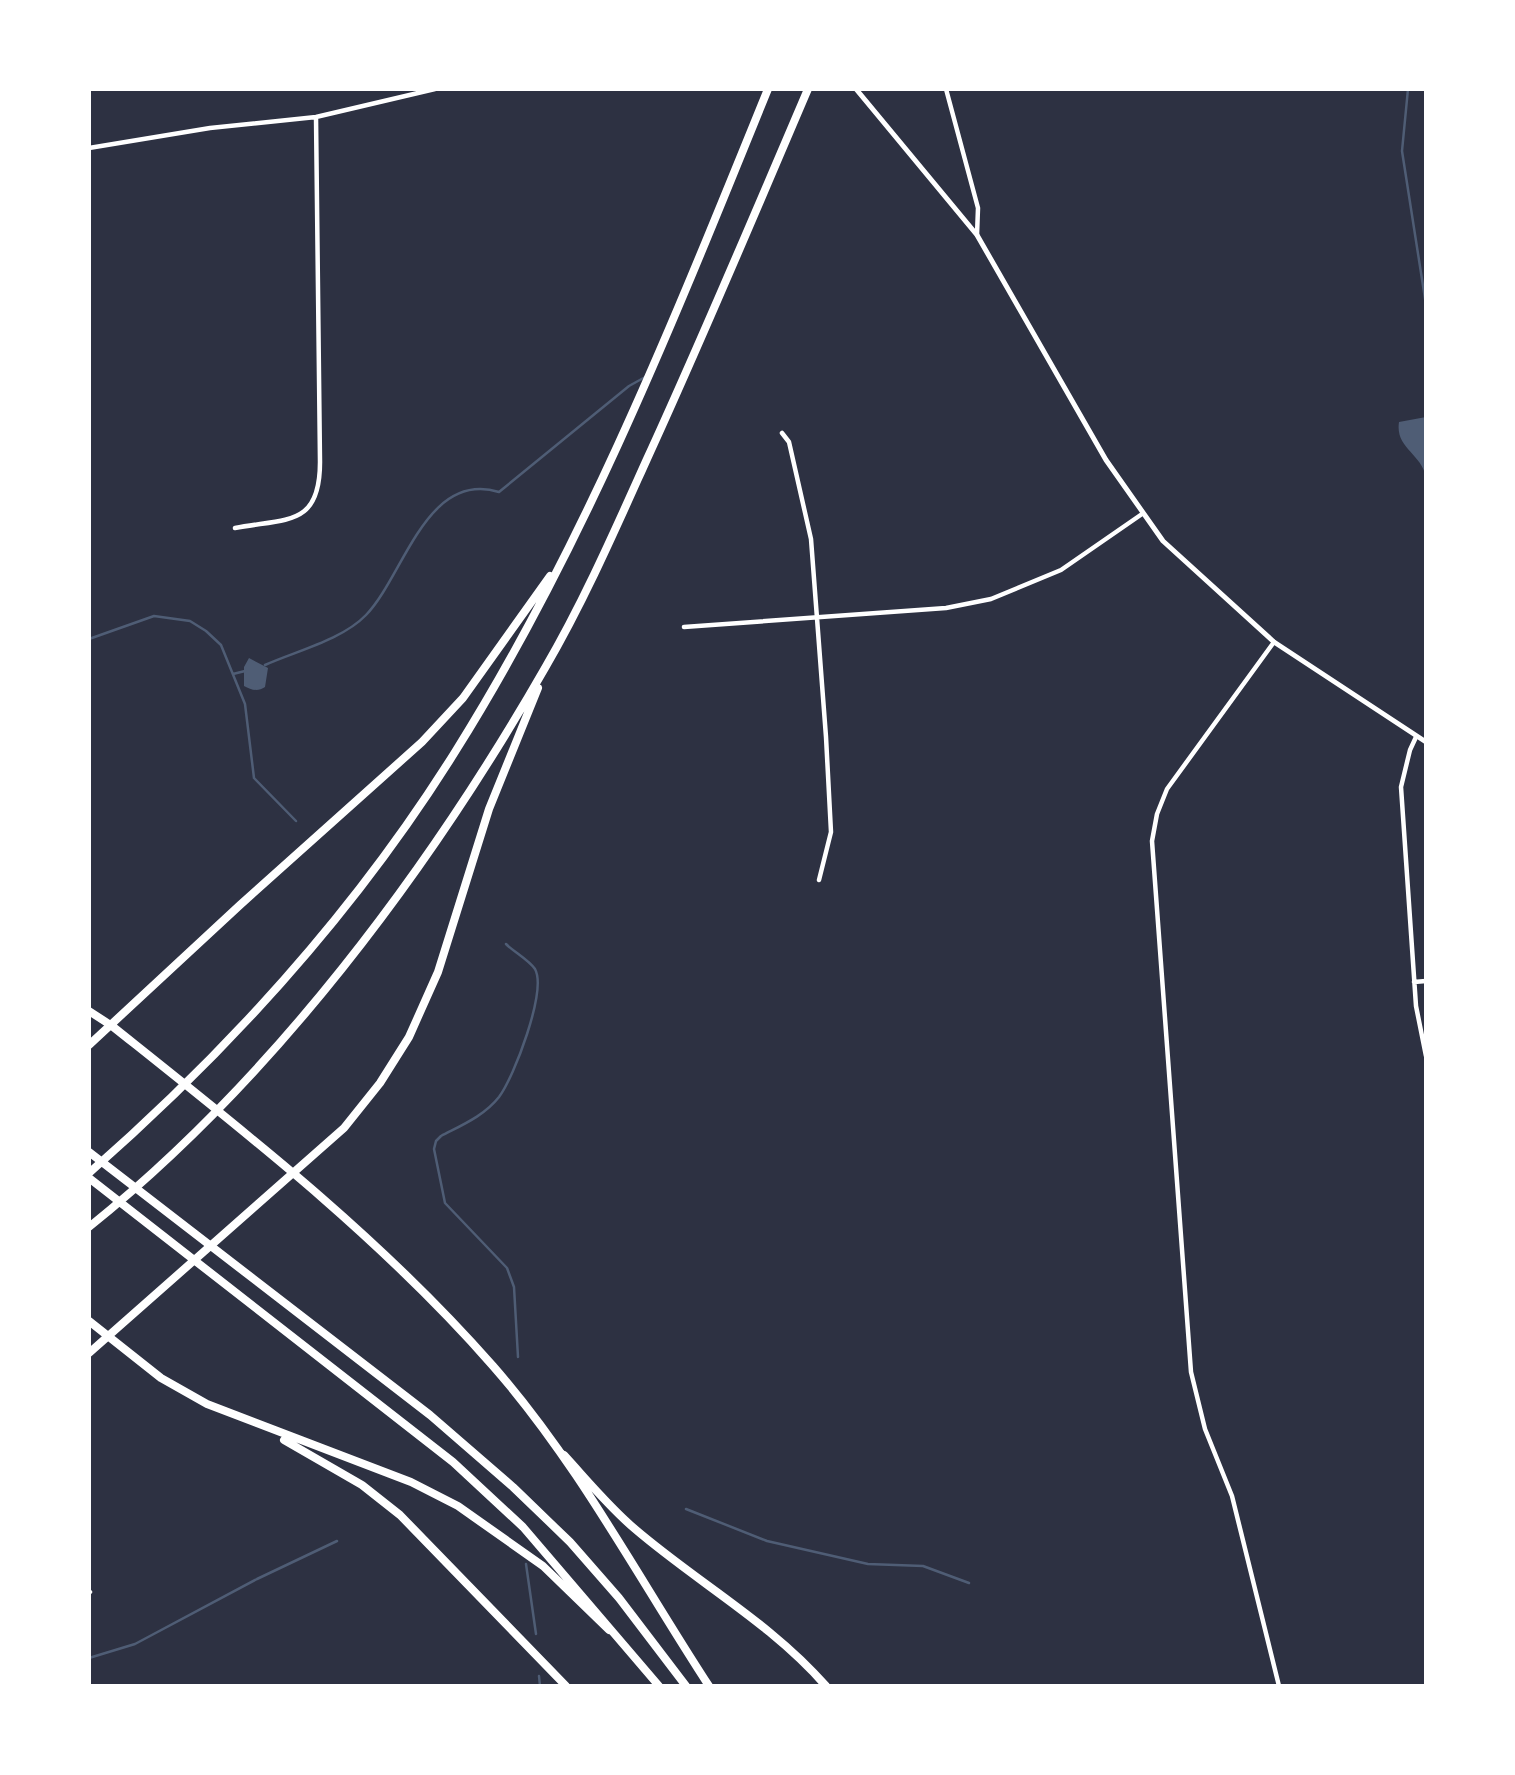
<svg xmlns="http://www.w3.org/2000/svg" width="1515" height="1775" font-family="'Space Grotesk',sans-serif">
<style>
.water{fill:#4f5d75}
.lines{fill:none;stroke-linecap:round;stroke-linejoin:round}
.stream{stroke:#4f5d75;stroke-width:2.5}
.minor{stroke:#fff;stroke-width:4.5}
.tertiary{stroke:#fff;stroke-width:5}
.trunk{stroke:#fff;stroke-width:8}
.motorway{stroke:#fff;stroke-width:8}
</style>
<rect width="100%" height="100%" fill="#2d3142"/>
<path class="water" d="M1426 417V477C1421 453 1395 448 1399 422Z
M249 658 268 668 265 687C258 692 251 690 244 686V667Z"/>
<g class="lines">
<path class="stream" d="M1408 89 1402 151 1426 305
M89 639 154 616 190 621 206 631 221 645 245 704 254 778 296 821
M265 665C296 651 342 640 366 615 404 576 426 470 499 492L629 386 647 376
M233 674 245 671
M506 944C514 952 529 960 535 969 547 991 514 1077 499 1097 484 1116 462 1125 441 1136L436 1141 434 1149 445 1203 507 1268 514 1287 518 1357
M686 1509 767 1541 868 1564 923 1566 969 1583
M526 1564 536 1634
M89 1658 135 1644 257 1579 337 1541
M539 1676 540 1686"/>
<path class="minor" d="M946 89 978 208 977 235
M89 148 210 128 316 117 435 89
M782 433 789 442 811 539 826 737 831 832 819 880
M235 528C287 518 320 527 320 462L316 117
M684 627 946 608 991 599 1061 570 1142 514
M1274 642 1167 789 1157 814 1152 841 1191 1372 1205 1429 1232 1496 1279 1686
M1416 737 1410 750 1401 787 1416 1006 1426 1056
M1414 982 1426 981
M89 1593 90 1592"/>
<path class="tertiary" d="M856 89 977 235 1106 460 1163 541 1274 642 1426 742"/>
<path class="trunk" d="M89 1011 112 1026"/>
<path class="motorway" d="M112 1026C245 1132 380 1237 493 1366 578 1463 639 1579 709 1686
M89 1045 240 905 422 742 463 698 550 576
M89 1152 430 1415 513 1487 570 1542 619 1598 686 1686
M89 1173C228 1051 357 909 455 752 585 545 676 315 768 89
M89 1178 453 1462 523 1527 659 1686
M89 1227C273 1079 428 872 545 668 584 601 615 530 647 459 703 337 755 213 808 89
M89 1321 161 1378 207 1404 411 1482 458 1506 543 1566 609 1630
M89 1353 344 1128 380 1083 409 1037 438 972 489 809 538 688
M284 1440 362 1485 400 1515 566 1686
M564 1455C587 1480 609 1507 635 1529 698 1583 771 1623 826 1686"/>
</g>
<rect width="1515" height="1775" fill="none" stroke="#ffffff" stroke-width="182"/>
</svg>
